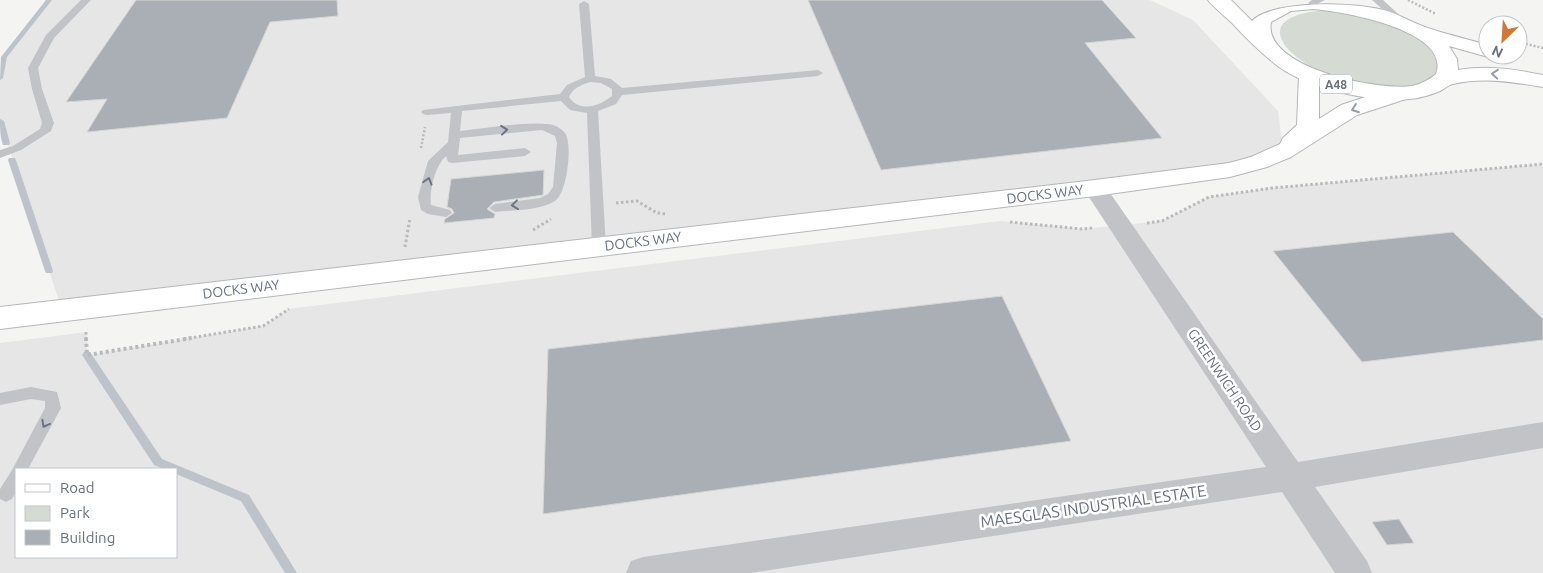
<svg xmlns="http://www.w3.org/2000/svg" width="1543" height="573" font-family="Ubuntu,sans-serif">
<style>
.built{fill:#e5e6e5;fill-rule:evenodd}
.green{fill:#d5dbd3}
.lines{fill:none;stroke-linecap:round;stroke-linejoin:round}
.stream{fill:#bdc3c9;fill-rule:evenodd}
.building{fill:#aaaeb5;stroke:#d6d6d4}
.secondary-casing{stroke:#b3b6bb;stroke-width:2}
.primary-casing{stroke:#b4b6ba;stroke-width:2}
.path-far2{stroke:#b8babd;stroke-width:2.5;stroke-dasharray:2 2;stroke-linecap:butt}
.path-far1{stroke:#b8babd;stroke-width:3;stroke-dasharray:2.5 2.5;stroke-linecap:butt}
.path{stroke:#b8babd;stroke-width:4;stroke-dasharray:3 3;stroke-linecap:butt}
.lane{fill:#c1c3c7;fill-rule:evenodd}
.street{fill:#c1c3c7;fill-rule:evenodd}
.secondary{fill:#fff;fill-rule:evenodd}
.primary{fill:#fff;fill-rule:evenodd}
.oneway{stroke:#959ba6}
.oneway2{stroke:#6c7484}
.labels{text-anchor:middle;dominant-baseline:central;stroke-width:5;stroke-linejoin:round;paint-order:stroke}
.shield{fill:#fff;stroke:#959ba6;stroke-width:1}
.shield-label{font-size:12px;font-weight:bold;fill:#677080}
.street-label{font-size:14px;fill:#677080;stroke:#fff}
.near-street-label{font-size:16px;fill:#677080;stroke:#fff}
</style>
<rect width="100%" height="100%" fill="#f4f5f2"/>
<path class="built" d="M49 0H1150L1193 20 1278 111 1283 152 1259 162 62 310 0 121V78L4 57Z
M1543 164V573H0V343L87 332V355L263 326 288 309 1000 221 1082 229 1162 221 1209 197 1272 188ZM16 469H176V557H16Z"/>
<path class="green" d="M1330 10 1355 13 1406 29 1438 54 1437 77C1432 79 1427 82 1423 84 1387 95 1311 77 1287 48 1262 16 1310 11 1330 10Z"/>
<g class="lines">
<path class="stream" d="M46 0H52L7 57 3 78 0 80 1 57Z
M0 119 4 121 10 143 9 145H3C0 136 0 128 0 119Z
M9 158H15L16 160 53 271 52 273H46L45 271 8 160Z
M87 351 90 352 162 459 249 495 297 573H285L241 501 176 474V469H164L154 465 84 358 82 355 84 352Z"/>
</g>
<path class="building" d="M136 0H337L338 16 270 22 227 118 87 132 107 99 66 102Z
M808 0H1102L1136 38 1085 43 1162 138 881 170Z
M544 170 543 195 494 202 487 209 495 214 494 218 444 223 445 219 454 213 452 209 447 207 451 179Z
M1453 232 1543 319V340L1362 362 1273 251Z
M1002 296 1071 441 543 514 548 349Z
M1399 519 1414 543 1387 545 1372 522Z"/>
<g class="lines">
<g class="secondary-casing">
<path id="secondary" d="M1309 69 1316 71 1319 75V119L1341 105 1393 88 1401 87 1409 88 1412 93 1409 98 1357 115 1291 157 1267 167 1230 177 1095 196 0 329V307L1095 180 1229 163 1251 157 1280 144 1283 138 1297 125 1299 75 1302 71Z"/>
</g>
<g class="primary-casing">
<path id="primary" d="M1208 0H1231L1252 21C1272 0 1358 1 1390 12 1402 16 1413 23 1425 27 1445 34 1467 39 1488 45V55H1495L1488 57 1449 46 1457 59 1458 70C1487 65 1514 69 1543 75V87C1512 82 1484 77 1453 84 1448 85 1444 89 1440 91 1431 95 1419 98 1410 99 1372 103 1310 89 1279 67 1262 54 1247 39 1232 23 1226 17 1211 5 1208 0ZM1313 9C1341 11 1452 30 1436 74 1429 80 1421 84 1412 86 1379 91 1262 68 1271 22L1291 11Z"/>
</g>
<path class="path-far2" d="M1408 0 1436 14
M1518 42 1543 48
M421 148 425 127"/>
<path class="path-far1" d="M616 203 637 201 657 213 666 214
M1010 222 1082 229 1093 228
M1147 223 1162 221 1209 197 1272 188 1543 164
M533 230 551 219
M405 247 410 218
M86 332V339
M184 339 263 326 289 309"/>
<path class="path" d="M86 338 87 355 192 338"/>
<path class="lane" d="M81 0H91L54 38 38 68 42 89 54 123 51 131 21 150 0 158V150L13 146 40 129 42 123 32 89 28 68 46 35Z
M1312 0H1325L1313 6 1308 3Z
M1372 0H1383L1407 22 1405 24H1399Z
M584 1 589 4 595 76 611 79 622 88 818 70 823 73 818 76 622 95 616 104 598 111 606 247 604 250H594L592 247 587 113 570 110 561 101 462 111 460 131C483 129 537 119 556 126 559 128 563 130 565 133 573 144 567 194 555 201 538 211 514 210 495 212L489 208 495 204 540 198 548 194 553 187 557 143 555 136 542 130 460 138 458 155 525 148 531 152 525 156 452 163 448 162 446 156C435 166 429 190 431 205L450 210 452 213 446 217 428 214 421 210 418 197 428 161 448 142 451 113 427 115 423 114 421 112 423 110 560 94 567 85 585 77 579 4ZM590 82 601 83 612 89V96C600 106 579 113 569 97 573 88 581 85 590 82Z
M31 387 57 392 61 408 28 469H16V492L12 499 6 502 0 499V489L12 470 45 408V401L31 399 0 405V393Z"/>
<path class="street" d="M1095 181 1103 183 1298 462 1543 422V448L1315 487 1367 561 1372 573H1335L1282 492 751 573H626L631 561 643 557 1266 467 1083 188 1087 183Z"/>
<use href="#secondary" class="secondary"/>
<use href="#primary" class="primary"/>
</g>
<defs><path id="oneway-chevron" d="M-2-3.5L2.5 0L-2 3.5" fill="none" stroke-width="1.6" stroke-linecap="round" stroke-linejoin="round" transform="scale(1.25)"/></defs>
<g class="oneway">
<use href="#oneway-chevron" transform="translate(1495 74) rotate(-176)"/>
<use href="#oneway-chevron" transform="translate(1355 109) rotate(160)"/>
</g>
<g class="oneway2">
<use href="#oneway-chevron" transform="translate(504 130) rotate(-6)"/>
<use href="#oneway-chevron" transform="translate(428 181) rotate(-74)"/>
<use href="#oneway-chevron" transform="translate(515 205) rotate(173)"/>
<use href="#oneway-chevron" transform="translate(45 424) rotate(119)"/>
</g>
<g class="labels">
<rect class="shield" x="1320" y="74.5" width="32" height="19" rx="4"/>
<g class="shield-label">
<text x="1336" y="84">A48</text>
</g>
<g class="street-label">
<text transform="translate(1045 194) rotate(-7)">DOCKS WAY</text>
<text transform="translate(643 241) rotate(-7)">DOCKS WAY</text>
<text transform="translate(241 289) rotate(-7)">DOCKS WAY</text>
<text transform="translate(1225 380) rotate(56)">GREENWICH ROAD</text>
</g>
<g class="near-street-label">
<text transform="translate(1093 506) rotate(-8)">MAESGLAS INDUSTRIAL ESTATE</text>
</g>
</g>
<rect x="15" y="468" width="162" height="90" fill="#ffffff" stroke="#c2c6cc"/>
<rect x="25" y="484" width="25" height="8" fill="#ffffff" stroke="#c2c6cc"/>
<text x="60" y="493" font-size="15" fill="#677080">Road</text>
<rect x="25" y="506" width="25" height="15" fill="#d5dbd3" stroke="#c2c6cc"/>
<text x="60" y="518" font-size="15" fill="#677080">Park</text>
<rect x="25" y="530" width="25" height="15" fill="#aaaeb5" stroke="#c2c6cc"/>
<text x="60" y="543" font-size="15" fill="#677080">Building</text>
<g transform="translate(1503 40) rotate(205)"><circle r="24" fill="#ffffff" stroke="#c2c6cc"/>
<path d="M0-4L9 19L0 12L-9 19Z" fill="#d37834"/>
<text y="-8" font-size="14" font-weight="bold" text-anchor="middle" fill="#677080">N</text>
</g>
</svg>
